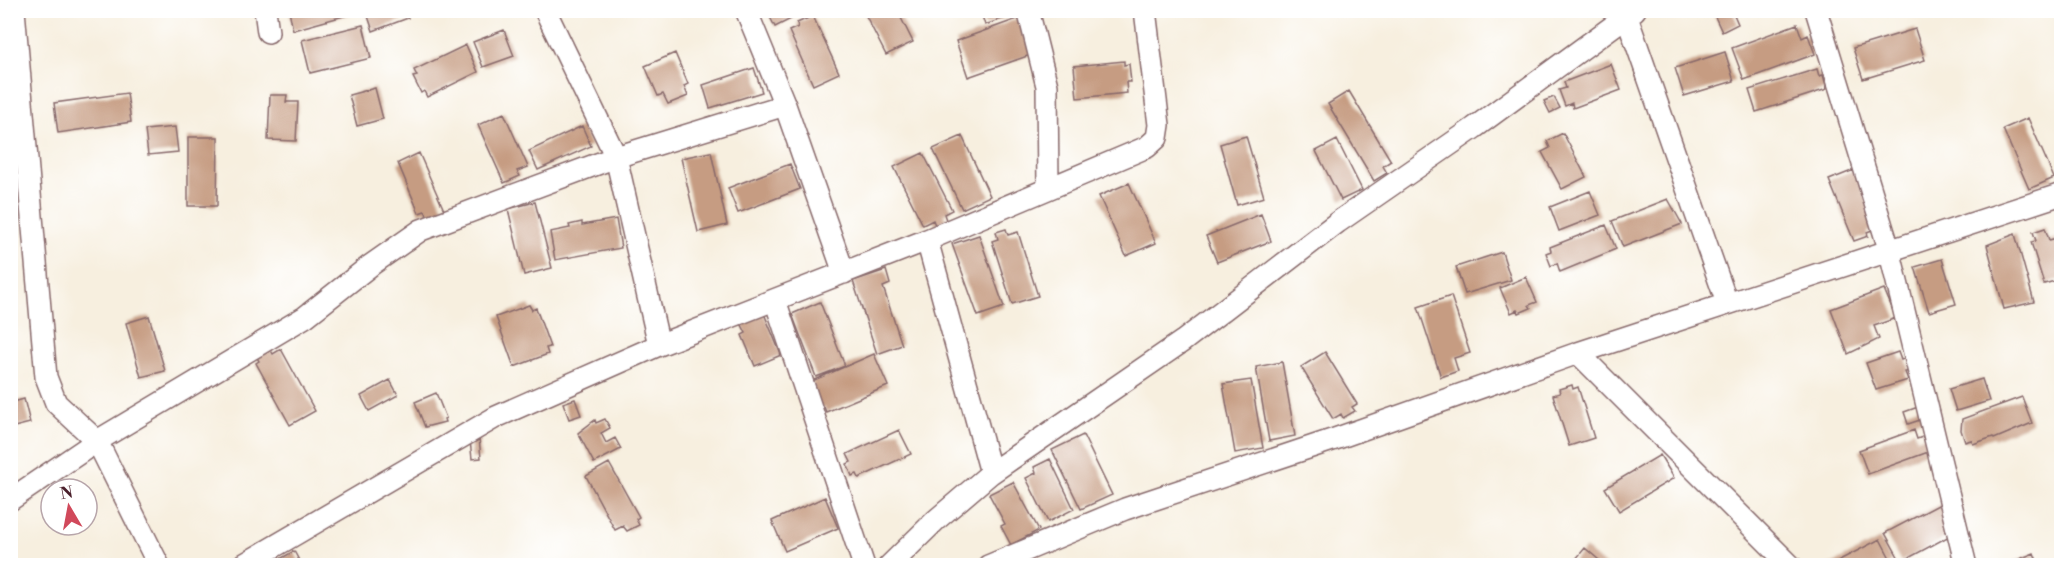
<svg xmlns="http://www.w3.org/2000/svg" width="2072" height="576" font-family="'Libre Bodoni',serif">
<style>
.building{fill:#c69c82}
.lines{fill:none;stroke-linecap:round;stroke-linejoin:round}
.minor-casing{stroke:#87686a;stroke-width:24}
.minor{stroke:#fff;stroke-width:21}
</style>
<rect width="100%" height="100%" fill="#fff"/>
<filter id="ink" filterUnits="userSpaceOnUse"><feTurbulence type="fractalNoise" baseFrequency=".0167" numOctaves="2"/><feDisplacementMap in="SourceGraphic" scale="12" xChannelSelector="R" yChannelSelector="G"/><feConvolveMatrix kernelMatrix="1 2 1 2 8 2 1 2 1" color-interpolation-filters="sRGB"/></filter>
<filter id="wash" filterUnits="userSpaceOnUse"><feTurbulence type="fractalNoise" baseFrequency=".008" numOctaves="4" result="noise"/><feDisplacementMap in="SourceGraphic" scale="24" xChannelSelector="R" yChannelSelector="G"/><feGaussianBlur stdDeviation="1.35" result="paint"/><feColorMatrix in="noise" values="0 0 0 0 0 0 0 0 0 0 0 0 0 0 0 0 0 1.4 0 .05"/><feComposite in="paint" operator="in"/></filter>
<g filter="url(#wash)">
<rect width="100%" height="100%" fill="#f7efdf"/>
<g id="blocks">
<path class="building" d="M289 10H362V11L293 30Z
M366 10H405L408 18 373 31Z
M772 10H789L793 18 775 27 768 13Z
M863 10H897L913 42 886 55Z
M980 10H1011L1013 15 985 25Z
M1712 10H1732L1738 24 1722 32Z
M813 16 839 73 813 85 789 31 798 27 797 23Z
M1020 18 1033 54 968 77 956 41Z
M1797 24 1802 38 1808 35 1815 54 1744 80 1732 48Z
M363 25 371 58 310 73 302 40Z
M1915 29 1925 60 1863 79 1853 48Z
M504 30 514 56 483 67 473 42Z
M466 45 478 72 427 97 424 91 421 93 413 77 417 76 414 70Z
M1725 52 1734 81 1684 96 1675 68Z
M675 53 688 84 684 86 688 96 668 104 663 94 658 96 645 66Z
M1124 61V65L1129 64 1131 82H1126L1127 93 1077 98 1074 66Z
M1611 64 1621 90 1573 108 1572 103 1565 106 1559 90 1566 88 1564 82Z
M754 68 762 92 710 108 703 85Z
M1817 69 1819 76 1823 75 1827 89 1756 112 1749 90Z
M375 88 383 119 357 126 349 95Z
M1349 91 1391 161 1383 166 1387 173 1374 181 1328 104Z
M127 93 131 122 58 133 54 103Z
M270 95H287L286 102H298L296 141 268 140Z
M1554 97 1560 108 1550 113 1544 101Z
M504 113 528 167 517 171 520 176 504 183 478 125Z
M2028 118 2054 178 2029 189 2003 129Z
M582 126 591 146 538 170 529 151Z
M175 127 178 152 148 155 145 130Z
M1563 133 1586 177 1562 189 1542 152 1550 148 1547 141Z
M962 136 990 196 962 209 933 149Z
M1246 136 1264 197 1237 205 1220 144Z
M188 137H218L217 206H188Z
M1337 140 1362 190 1341 200 1316 151Z
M711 152 727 225 698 232 681 158Z
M419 153 444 210 428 217 425 211 419 213 398 163Z
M923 153 952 210 944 214 946 220 935 225 933 220 923 225 894 167Z
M790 164 800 189 738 213 728 188Z
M1854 170 1877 228 1867 232 1868 236 1854 241 1829 180Z
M1129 183 1156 243 1126 256 1099 196Z
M1590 191 1600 215 1559 231 1550 207Z
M10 194H15L14 225H10Z
M1668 199 1682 224 1623 247 1612 221Z
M535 202 552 268 524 275 508 209Z
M1261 214 1271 241 1217 262 1206 236Z
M616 219 621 248 555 260 550 232 570 228 569 225 582 222V225Z
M1606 225 1616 249 1560 272 1557 263 1551 266 1546 253 1551 251 1550 247Z
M2045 228 2049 240 2057 238 2062 252V279L2044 284 2031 242 2036 241 2033 232Z
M1006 229 1008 235 1018 232 1038 296 1012 304 992 241 998 239 996 232Z
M2015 234 2034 302 2004 309 1987 245Z
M979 235 1004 307 978 316 952 244Z
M1502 252 1511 280 1465 294 1456 267Z
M1942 259 1956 304 1929 312 1915 267Z
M886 270 890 284 883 287 902 345 877 354 853 281Z
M1526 277 1537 302 1529 305 1531 308 1519 313 1517 310 1511 313 1500 288Z
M1884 289 1896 318 1874 326 1879 339 1848 354 1831 309Z
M1451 296 1470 353 1454 358 1458 371 1441 377 1418 307Z
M820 302 845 366 816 377 792 314Z
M529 305 532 310 536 308 550 347 546 348 548 354 514 367 496 317Z
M10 306H15V326L10 327Z
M763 311 781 355 755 366 742 335 746 333 740 321Z
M149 316 165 371 141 377 126 323Z
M269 347 273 354 281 349 315 411 290 425 256 363 259 361 255 354Z
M1325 352 1357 404 1352 407 1355 411 1343 418 1341 414 1333 419 1301 367Z
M1898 352 1901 360 1906 358 1910 371 1905 372 1908 380 1876 390 1866 363Z
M874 354 888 386 826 412 824 407 817 410 812 381Z
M1282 362 1295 436 1269 441 1256 367Z
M1982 379 1989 401 1956 411 1949 389Z
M390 380 398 395 369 411 361 396Z
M1251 380 1263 448 1235 453 1223 384Z
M1572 385 1573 389 1578 387 1594 438 1569 446 1553 395 1560 393 1559 389Z
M436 393 446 418 444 419 445 422 425 427 415 402Z
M2022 397 2032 423 1994 439 1993 437 1973 444 1971 440 1965 442 1961 430 1962 419Z
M24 399 30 423 10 428V403Z
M575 399 581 415 569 419 563 403Z
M1921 406 1926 418 1908 424 1904 412Z
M605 419 610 428 601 433 606 443 615 438 621 449 594 463 578 433 595 420 596 423Z
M899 430 911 454 859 478 857 474 852 476 847 464 851 462 847 454Z
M1914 430 1917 439 1925 436 1931 451 1868 474 1859 450Z
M1083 435 1112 495 1081 509 1052 450Z
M479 438 481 458 472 459 470 440Z
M1660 455 1674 478 1619 511 1605 488Z
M1050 459 1074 509 1048 522 1026 478 1036 473 1034 467Z
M609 463 639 517 636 519 639 525 627 531 623 526 615 530 586 476Z
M1013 482 1039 530 1011 545 1001 526 1005 524 989 494Z
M825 497 838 528 785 551 772 521Z
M1942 503 1957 532 1901 562 1885 533Z
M1880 539 1892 562 1886 566H1828Z
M1585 548 1606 566H1570Z
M294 551 302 566H268Z
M2034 553 2039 566H2005V565Z"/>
</g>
</g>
<g filter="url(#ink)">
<use href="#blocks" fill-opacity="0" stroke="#87686a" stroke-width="1.5"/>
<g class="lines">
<g class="minor-casing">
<path id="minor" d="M14 10 46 377 56 403 97 441 159 566
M265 10 268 32
M545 10 616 157 659 345
M746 10 785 105 844 273
M1028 10 1047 86 1048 187
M1816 10 1889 249 1966 566
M1627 17 1727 303
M927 240 991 473
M775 300 864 566
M1578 353 1791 566
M10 500 97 441 305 317 371 265 421 230 616 157 785 105
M241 566 496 417 659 345 927 240 1147 147 1157 138 1159 125 1145 10
M889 566 936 520 991 473 1183 341 1338 222 1474 128 1635 10
M988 566 1125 509 1335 439 1578 353 2062 194"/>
</g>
<use href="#minor" class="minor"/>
</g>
</g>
<rect width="2072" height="576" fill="none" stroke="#fff" stroke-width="36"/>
<g transform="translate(69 507) rotate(350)"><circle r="28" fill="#ffffff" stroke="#b7a5aa" stroke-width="1.5"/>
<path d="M0-4.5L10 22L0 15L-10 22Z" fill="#d1495b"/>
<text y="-9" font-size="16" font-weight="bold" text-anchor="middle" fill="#4a1f2b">N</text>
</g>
</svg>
